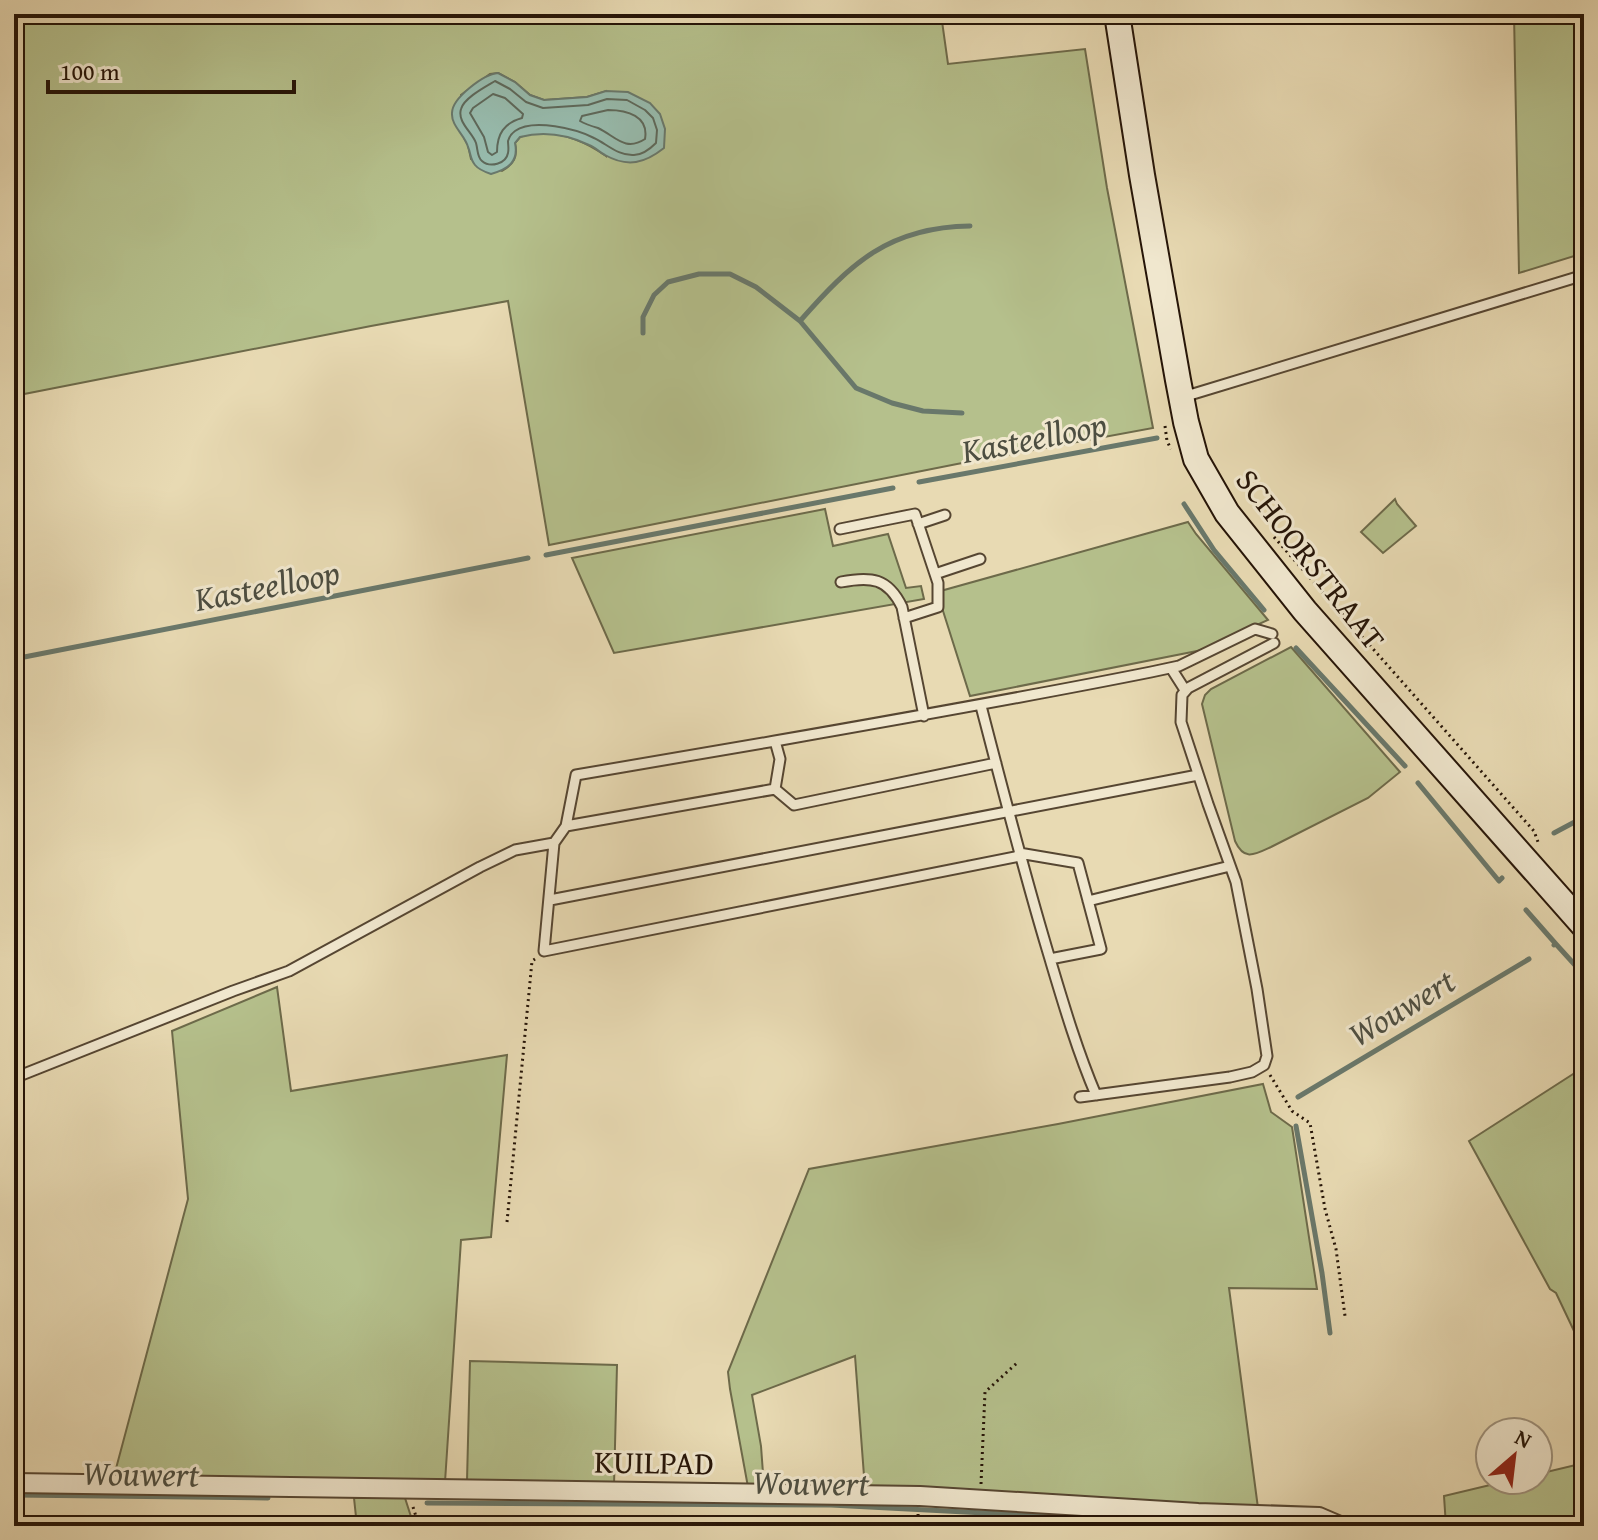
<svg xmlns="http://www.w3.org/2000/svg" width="1598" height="1540" font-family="'Gentium Book Plus',serif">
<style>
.green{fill:#b5c08c;stroke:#6d6a4a;stroke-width:2;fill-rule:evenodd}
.water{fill:#97bbad;stroke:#69786b;stroke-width:2}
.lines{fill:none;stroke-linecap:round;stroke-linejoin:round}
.shore{stroke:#5e685a;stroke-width:2}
.stream{stroke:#69786b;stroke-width:5}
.lane-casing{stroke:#564632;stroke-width:13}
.street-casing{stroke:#564632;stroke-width:22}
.secondary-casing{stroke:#251407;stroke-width:28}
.path{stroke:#251407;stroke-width:3;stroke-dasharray:2 4;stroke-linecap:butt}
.lane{stroke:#f0e7ce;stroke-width:9}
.street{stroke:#f0e7ce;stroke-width:18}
.secondary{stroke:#f0e7ce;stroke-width:24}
.labels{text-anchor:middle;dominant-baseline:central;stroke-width:6;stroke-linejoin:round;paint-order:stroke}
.street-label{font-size:32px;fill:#251407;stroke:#f0e7ce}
.water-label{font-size:34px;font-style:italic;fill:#4d4e41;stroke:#f0e7ce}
</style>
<rect width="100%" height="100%" fill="#e8dab3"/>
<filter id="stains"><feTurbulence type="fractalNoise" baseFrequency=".0025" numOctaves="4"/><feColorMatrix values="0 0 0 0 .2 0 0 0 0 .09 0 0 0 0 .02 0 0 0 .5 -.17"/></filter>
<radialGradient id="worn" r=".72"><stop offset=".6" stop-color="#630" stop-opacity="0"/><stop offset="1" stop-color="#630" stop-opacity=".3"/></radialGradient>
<path class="green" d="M14 14H941L948 64 1085 49 1107 188 1153 428 957 464 549 545 508 301 371 326 14 396ZM498 73 515 82 530 95 544 100 587 97 606 91V156C588 143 563 132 539 133 533 133 526 135 520 137L515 143C518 157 514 164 502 171L471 159 468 145 464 138 461 95 490 74Z
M1514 14H1584V253L1519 273Z
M1395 499 1397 504 1416 526 1383 553 1361 532Z
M825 509 833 546 888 534 906 588 921 586 924 599 614 653 572 558Z
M1188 522 1196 534 1268 620 1202 650 970 696 937 592Z
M1291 647 1400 772 1368 798 1271 847C1254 855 1244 861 1235 841L1202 704 1205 695 1211 689Z
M277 987 291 1091 507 1055 491 1237 461 1240 445 1482 114 1476 188 1199 172 1031Z
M1584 1067V1352L1556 1293 1550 1289 1469 1141Z
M1263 1084 1271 1112 1292 1127 1317 1289 1229 1288 1258 1508 865 1489 855 1356 752 1395 761 1446 764 1487H748L730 1389 728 1372 809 1169 1058 1124Z
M470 1361 617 1365 614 1486 467 1481Z
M1584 1463V1526H1446L1444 1496 1511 1480H1538V1474Z
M354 1498H405L414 1526H357Z"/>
<path class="water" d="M498 73 515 82 530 95 544 100 587 97 606 91 628 92 650 103 660 114 665 129 664 148C645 163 628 168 605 155 599 152 595 147 589 145 566 134 544 131 520 137L515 143C519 162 508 169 491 174 485 172 479 170 475 165 470 159 471 154 468 147 465 135 451 126 452 113 452 98 484 74 498 73Z"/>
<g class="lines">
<path class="shore" d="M495 81 510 89 526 102 543 108 588 105 607 99 627 100 645 110 653 118 657 130 656 143C650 149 643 155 634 155 618 156 607 144 594 138 577 129 533 118 515 131 512 133 509 138 508 141 508 145 509 149 508 153 506 164 490 168 482 161 477 157 478 150 476 143 472 132 457 122 461 109 464 98 485 87 495 81Z
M493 94 505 98 523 114 522 118C504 123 497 134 497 152L492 155 488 152 484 137 470 113 473 108Z
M608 110C627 110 649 116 645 139 625 152 615 136 598 128 591 126 585 124 580 121L582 116Z"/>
<path class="stream" d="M800 321C851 263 889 227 970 226
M643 333V317L654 295 668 282 699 274H730L756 287 800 321 856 388 892 403 923 411 962 413
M919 482 1157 438
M1184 504 1214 550 1264 610
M546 555 893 488
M1296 648 1405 766
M14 659 528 558
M1418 783 1499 881 1502 878
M1554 833 1584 817
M1526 910 1555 943 1554 945
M1555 943 1584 975
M1298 1097 1529 959
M1296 1126 1322 1273 1330 1333
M14 1495 268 1498
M427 1503 831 1505 1194 1524"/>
<g class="lane-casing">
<path id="lane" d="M1184 395 1193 394 1584 275
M918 524 945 515
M840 529 915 514 938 583V607L904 618
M935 574 980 559
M841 582C871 576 888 578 902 607L924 716
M1171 668 1185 690
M981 706C1002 787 1023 869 1047 949 1062 999 1076 1048 1096 1095
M775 741 780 759 775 789 566 826 576 775 775 741C901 719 1026 697 1151 672L1179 666 1255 629 1272 634
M775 789 794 805 996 763
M566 826 554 843 544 951 1020 856
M1019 853 1078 863 1101 949 1050 959
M550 900 1198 775
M1088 901 1230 866
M14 1078 233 991 289 971 480 867 515 850 554 843
M1080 1097 1230 1077 1252 1072 1264 1065 1267 1056 1257 989 1236 882 1208 804 1181 722 1182 695 1188 688 1274 643"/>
</g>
<g class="street-casing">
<path id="street" d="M14 1483 920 1496 1198 1513 1319 1517 1340 1526"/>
</g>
<g class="secondary-casing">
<path id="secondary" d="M1117 14 1142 175 1178 380 1186 422 1196 459 1227 513 1305 611 1584 926"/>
</g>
<path class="path" d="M1165 426 1167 441 1171 449
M1274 537 1534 831 1538 842
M1270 1075 1292 1111 1310 1123 1325 1209 1336 1249 1345 1316
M507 1222 532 961 535 959
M981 1484 985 1392 1017 1363
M413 1507 419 1526
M918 1514 919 1526"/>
<use href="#lane" class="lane"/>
<use href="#street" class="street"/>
<use href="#secondary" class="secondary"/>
</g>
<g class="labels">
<g class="street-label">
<text transform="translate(1311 559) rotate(52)">SCHOORSTRAAT</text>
<text transform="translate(654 1462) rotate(1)">KUILPAD</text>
</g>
<g class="water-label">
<text transform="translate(1034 437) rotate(-11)">Kasteelloop</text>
<text transform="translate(267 585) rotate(-11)">Kasteelloop</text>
<text transform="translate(1401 1007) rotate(-31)">Wouwert</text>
<text transform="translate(141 1473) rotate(1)">Wouwert</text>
<text transform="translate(811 1482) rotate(1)">Wouwert</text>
</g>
</g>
<rect width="1598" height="1540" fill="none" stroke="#e8dab3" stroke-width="48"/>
<rect x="16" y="16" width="1566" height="1508" fill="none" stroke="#251407" stroke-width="4"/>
<rect x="24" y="24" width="1550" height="1492" fill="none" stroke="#251407" stroke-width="2"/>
<g transform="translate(1514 1456) rotate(28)"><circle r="38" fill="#f0e7ce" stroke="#9f937e" stroke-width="2"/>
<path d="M0-6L14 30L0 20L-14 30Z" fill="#8f2418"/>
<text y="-12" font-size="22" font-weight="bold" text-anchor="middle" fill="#251407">N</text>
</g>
<path d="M48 80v12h246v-12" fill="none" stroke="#251407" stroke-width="4"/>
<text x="60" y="80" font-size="24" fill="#251407" stroke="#f0e7ce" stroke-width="6" paint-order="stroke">100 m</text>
<rect width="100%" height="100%" filter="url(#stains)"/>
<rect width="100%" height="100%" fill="url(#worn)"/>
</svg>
